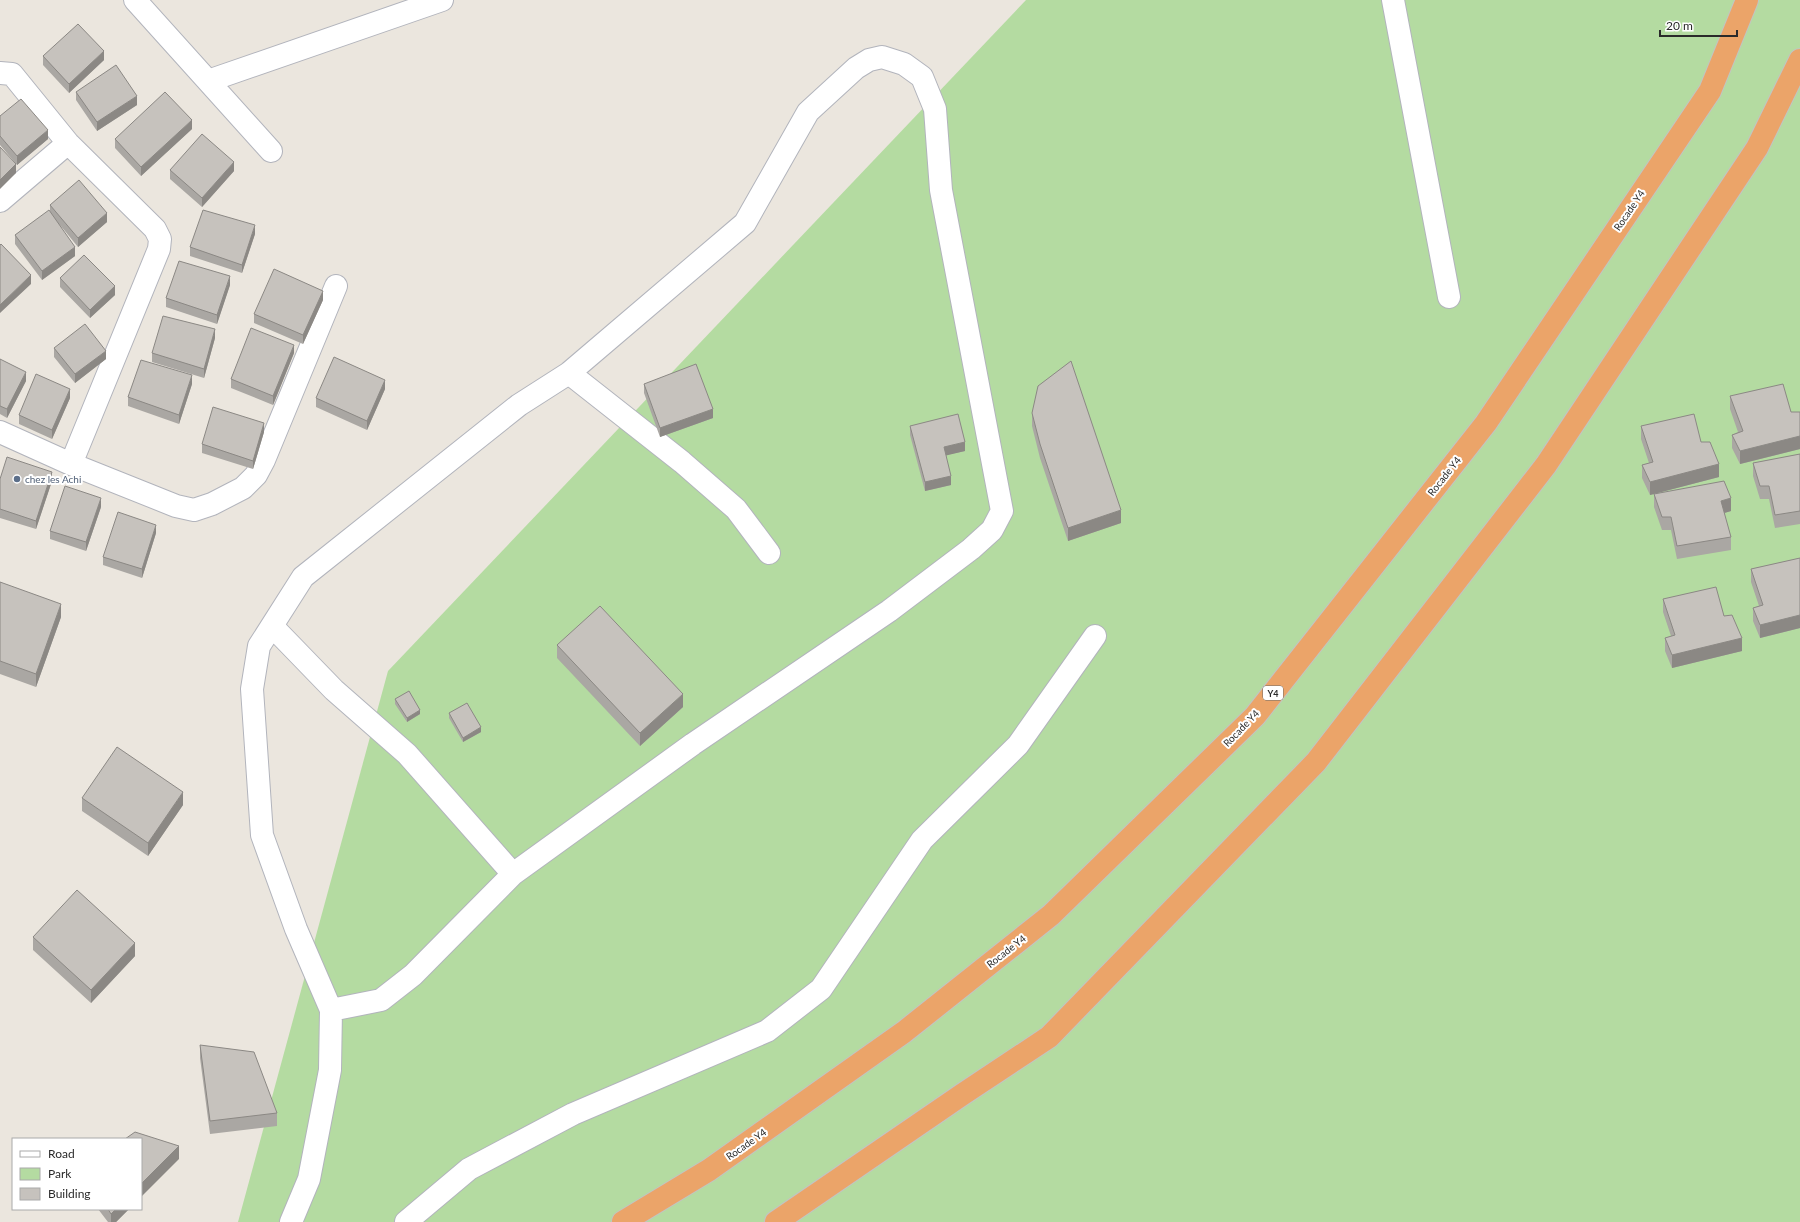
<svg xmlns="http://www.w3.org/2000/svg" width="1800" height="1222" font-family="Lato,sans-serif">
<style>
.green{fill:#b4dba1}
.lines{fill:none;stroke-linecap:round;stroke-linejoin:round}
.minor-casing{stroke:#b2b4bc;stroke-width:24}
.highway-casing{stroke:#c3c3c3;stroke-width:24}
.minor{stroke:#fff;stroke-width:22}
.highway{stroke:#eba469;stroke-width:22}
.wall{fill:#aaa7a3}
.shaded-wall{fill:#8b8884}
.building{fill:#c6c2bd;stroke:#8b8884}
.service-dot{fill:#5c6f8a;stroke:#fff;stroke-width:1.5}
.labels{text-anchor:middle;dominant-baseline:central;stroke-width:4;stroke-linejoin:round;paint-order:stroke}
.shield{fill:#fff;stroke:#6a6a6a;stroke-width:1}
.shield-label{font-size:9px;font-weight:bold;fill:#2a2a2a}
.street-label{font-size:10px;fill:#2a2a2a;stroke:#fff}
.service-label{font-size:10px;fill:#4e5e75;stroke:#fff;text-anchor:start}
</style>
<rect width="100%" height="100%" fill="#ebe6de"/>
<path class="green" d="M1026 0H1800V1222H238L388 671Z"/>
<g class="lines">
<g class="minor-casing">
<path id="minor" d="M135 0 271 151
M1393 0 1449 297
M0 73 12 74 68 143 155 229 160 239 159 249 71 464
M208 81 442 0
M0 201 68 143
M569 373 682 462 736 509 769 553
M0 432 71 464 176 506 194 510 212 504 243 488 256 475 264 460 336 286
M272 626 334 690 407 754 513 874
M291 1222 309 1179 330 1070 331 1010 296 929 262 835 252 689 259 646 303 577 519 405 569 373 745 223 808 112 856 68 869 60 882 57 904 64 922 77 935 109 941 190 1002 511 992 530 971 549 889 611 693 744 513 874 413 975 381 1000 331 1010
M406 1222 469 1169 573 1114 767 1031 821 989 922 840 1018 745 1095 636"/>
</g>
<g class="highway-casing">
<path id="highway" d="M623 1222 709 1170 904 1032 1051 915 1255 716 1486 423 1710 91 1747 0
M776 1222 963 1094 1049 1037 1316 762 1546 465 1757 148 1800 60"/>
</g>
<use href="#minor" class="minor"/>
<use href="#highway" class="highway"/>
</g>
<path class="wall" d="M43 56 104 60 69 93 43 65Z
M76 92 137 105 97 131 76 100Z
M0 116 48 139 17 165 0 145Z
M192 129 141 176 115 148V139Z
M170 170 234 171 202 207 170 179Z
M50 205 107 222 78 247 60 225 75 256 42 280 15 244V235L50 211Z
M255 234 242 273 190 256V247Z
M60 278 115 295 90 318 60 287Z
M230 285 217 324 166 307V298Z
M323 300 303 344 254 323V314Z
M215 338 204 378 152 362V353Z
M54 348 106 359 75 383 54 357Z
M294 353 273 405 231 388V379Z
M0 359 26 381 7 418 0 414Z
M192 384 179 424 128 406V397Z
M644 384 713 418 660 437 644 393Z
M385 389 367 430 316 407V398Z
M1730 396 1791 412H1800V449L1740 464 1732 448V435L1738 432 1730 409Z
M70 398 52 439 19 424V415Z
M1032 413 1121 523 1068 541 1040 458 1032 426Z
M910 426 965 451 946 455 951 485 925 491 910 435Z
M1641 426 1701 442 1719 477 1650 495 1642 478V465L1649 463 1641 439Z
M264 432 253 469 202 453V444Z
M1800 454V524L1775 528 1769 499H1760L1753 476V463Z
M0 479 52 481 36 529 0 518Z
M1654 494 1731 511 1724 513 1731 537V550L1677 559 1671 530H1662L1654 507Z
M101 507 86 551 50 539V531Z
M156 533 142 578 103 565V557Z
M1800 558V628L1760 638 1753 621V608L1759 606 1751 582V569Z
M0 582 61 617 36 687 0 674Z
M1663 599 1724 616 1742 651 1672 668 1665 651V638L1671 636 1663 612Z
M557 645 683 707 640 746 557 658Z
M395 699 420 714 407 722 395 704Z
M449 713 481 732 463 742 449 718Z
M82 798 183 805 148 856 82 811Z
M33 937 135 956 91 1003 33 950Z
M200 1045 277 1113V1126L210 1134 200 1058Z
M98 1209H129L116 1222H108Z"/>
<path class="shaded-wall" d="M104 51V60L69 93V84Z
M137 96V105L97 131V122Z
M192 120V129L141 176V167Z
M48 130V139L17 165V156Z
M234 162V171L202 207V198Z
M16 164V173L0 189V180Z
M107 213V222L78 247V238Z
M255 225V234L242 273V265Z
M75 247V256L42 280V271Z
M31 275V284L0 313V305Z
M230 276V285L217 324V315Z
M115 286V295L90 318V310Z
M323 291V300L303 344V335Z
M215 329V338L204 378V369Z
M294 345V353L273 405V396Z
M106 351V359L75 383V374Z
M26 372V381L7 418V409Z
M192 375V384L179 424V415Z
M385 380V389L367 430V421Z
M70 389V398L52 439V430Z
M713 409V418L660 437V428Z
M264 423V432L253 469V461Z
M1800 436V449L1740 464V451Z
M965 442V451L944 456V447Z
M1719 464V477L1650 495V482Z
M52 472V481L36 529V521Z
M951 476V485L925 491V482Z
M101 498V507L86 551V542Z
M1731 498V511L1721 514V501Z
M1121 510V523L1068 541V528Z
M156 525V533L142 578V569Z
M61 604V617L36 687V674Z
M1800 615V628L1760 638V625Z
M1742 638V651L1672 668V655Z
M683 694V707L640 746V733Z
M420 710V714L407 722V718Z
M481 727V732L463 742V738Z
M183 792V805L148 856V843Z
M135 943V956L91 1003V990Z
M179 1146V1159L141 1197V1184Z
M116 1209H129L116 1222H111V1214Z"/>
<path class="building" d="M78 24 104 51 69 84 43 56Z
M116 65 137 96 97 122 76 92Z
M165 92 192 120 141 167 115 139Z
M21 99 48 130 17 156 0 136V116Z
M202 134 234 162 202 198 170 170Z
M0 147 16 164 0 180Z
M79 180 107 213 78 238 50 205Z
M49 210 75 247 42 271 15 235Z
M203 210 255 225 242 265 190 247Z
M1 244 31 275 0 305V245Z
M84 255 115 286 90 310 60 278Z
M179 261 230 276 217 315 166 298Z
M274 269 323 291 303 335 254 314Z
M163 316 215 329 204 369 152 353Z
M85 324 106 351 75 374 54 348Z
M251 328 294 345 273 396 231 379Z
M334 357 385 380 367 421 316 398Z
M0 359 26 372 7 409 0 406Z
M141 360 192 375 179 415 128 397Z
M1071 361 1121 510 1068 528 1040 444 1032 413 1038 386Z
M696 364 713 409 660 428 644 384Z
M36 374 70 389 52 430 19 415Z
M1783 384 1791 412H1800V436L1740 451 1732 435 1743 431 1730 396Z
M213 407 264 423 253 461 202 444Z
M958 414 965 442 944 447 951 476 925 482 910 426Z
M1694 414 1701 442H1710L1719 464 1650 482 1642 465 1653 462 1641 426Z
M1800 454V511L1775 515 1769 486H1760L1753 463Z
M7 457 52 472 36 521 0 509V479Z
M1724 481 1731 498 1721 501 1731 537 1677 546 1671 517H1662L1654 494Z
M65 486 101 498 86 542 50 531Z
M118 512 156 525 142 569 103 557Z
M1800 558V615L1760 625 1753 608 1763 605 1751 569Z
M0 582 61 604 36 674 0 661Z
M1716 587 1724 616 1732 615 1742 638 1672 655 1665 638 1675 635 1663 599Z
M600 606 683 694 640 733 557 645Z
M409 691 420 710 407 718 395 699Z
M467 703 481 727 463 738 449 713Z
M117 747 183 792 148 843 82 798Z
M77 890 135 943 91 990 33 937Z
M200 1045 254 1052 277 1113 210 1121Z
M135 1132 179 1146 141 1184V1139H125Z
M108 1209H116L111 1214Z"/>
<circle class="service-dot" cx="17" cy="479" r="4"/>
<g class="labels">
<rect class="shield" x="1263" y="686" width="20" height="14" rx="3"/>
<g class="shield-label">
<text x="1273" y="693">Y4</text>
</g>
<g class="street-label">
<text transform="translate(1629 210) rotate(-56)">Rocade Y4</text>
<text transform="translate(1444 476) rotate(-52)">Rocade Y4</text>
<text transform="translate(1241 728) rotate(-46)">Rocade Y4</text>
<text transform="translate(1006 951) rotate(-38)">Rocade Y4</text>
<text transform="translate(746 1144) rotate(-35)">Rocade Y4</text>
</g>
<g class="service-label">
<text x="25" y="479">chez les Achi</text>
</g>
</g>
<rect x="12" y="1138" width="130" height="72" fill="#ffffff" stroke="#aaaaaa"/>
<rect x="20" y="1151" width="20" height="6" fill="#ffffff" stroke="#aaaaaa"/>
<text x="48" y="1158" font-size="12" fill="#2a2a2a">Road</text>
<rect x="20" y="1168" width="20" height="12" fill="#b4dba1" stroke="#aaaaaa"/>
<text x="48" y="1178" font-size="12" fill="#2a2a2a">Park</text>
<rect x="20" y="1188" width="20" height="12" fill="#c6c2bd" stroke="#aaaaaa"/>
<text x="48" y="1198" font-size="12" fill="#2a2a2a">Building</text>
<path d="M1660 30v6h77v-6" fill="none" stroke="#2a2a2a" stroke-width="2"/>
<text x="1666" y="30" font-size="12" fill="#2a2a2a" stroke="#ffffff" stroke-width="3" paint-order="stroke">20 m</text>
</svg>
